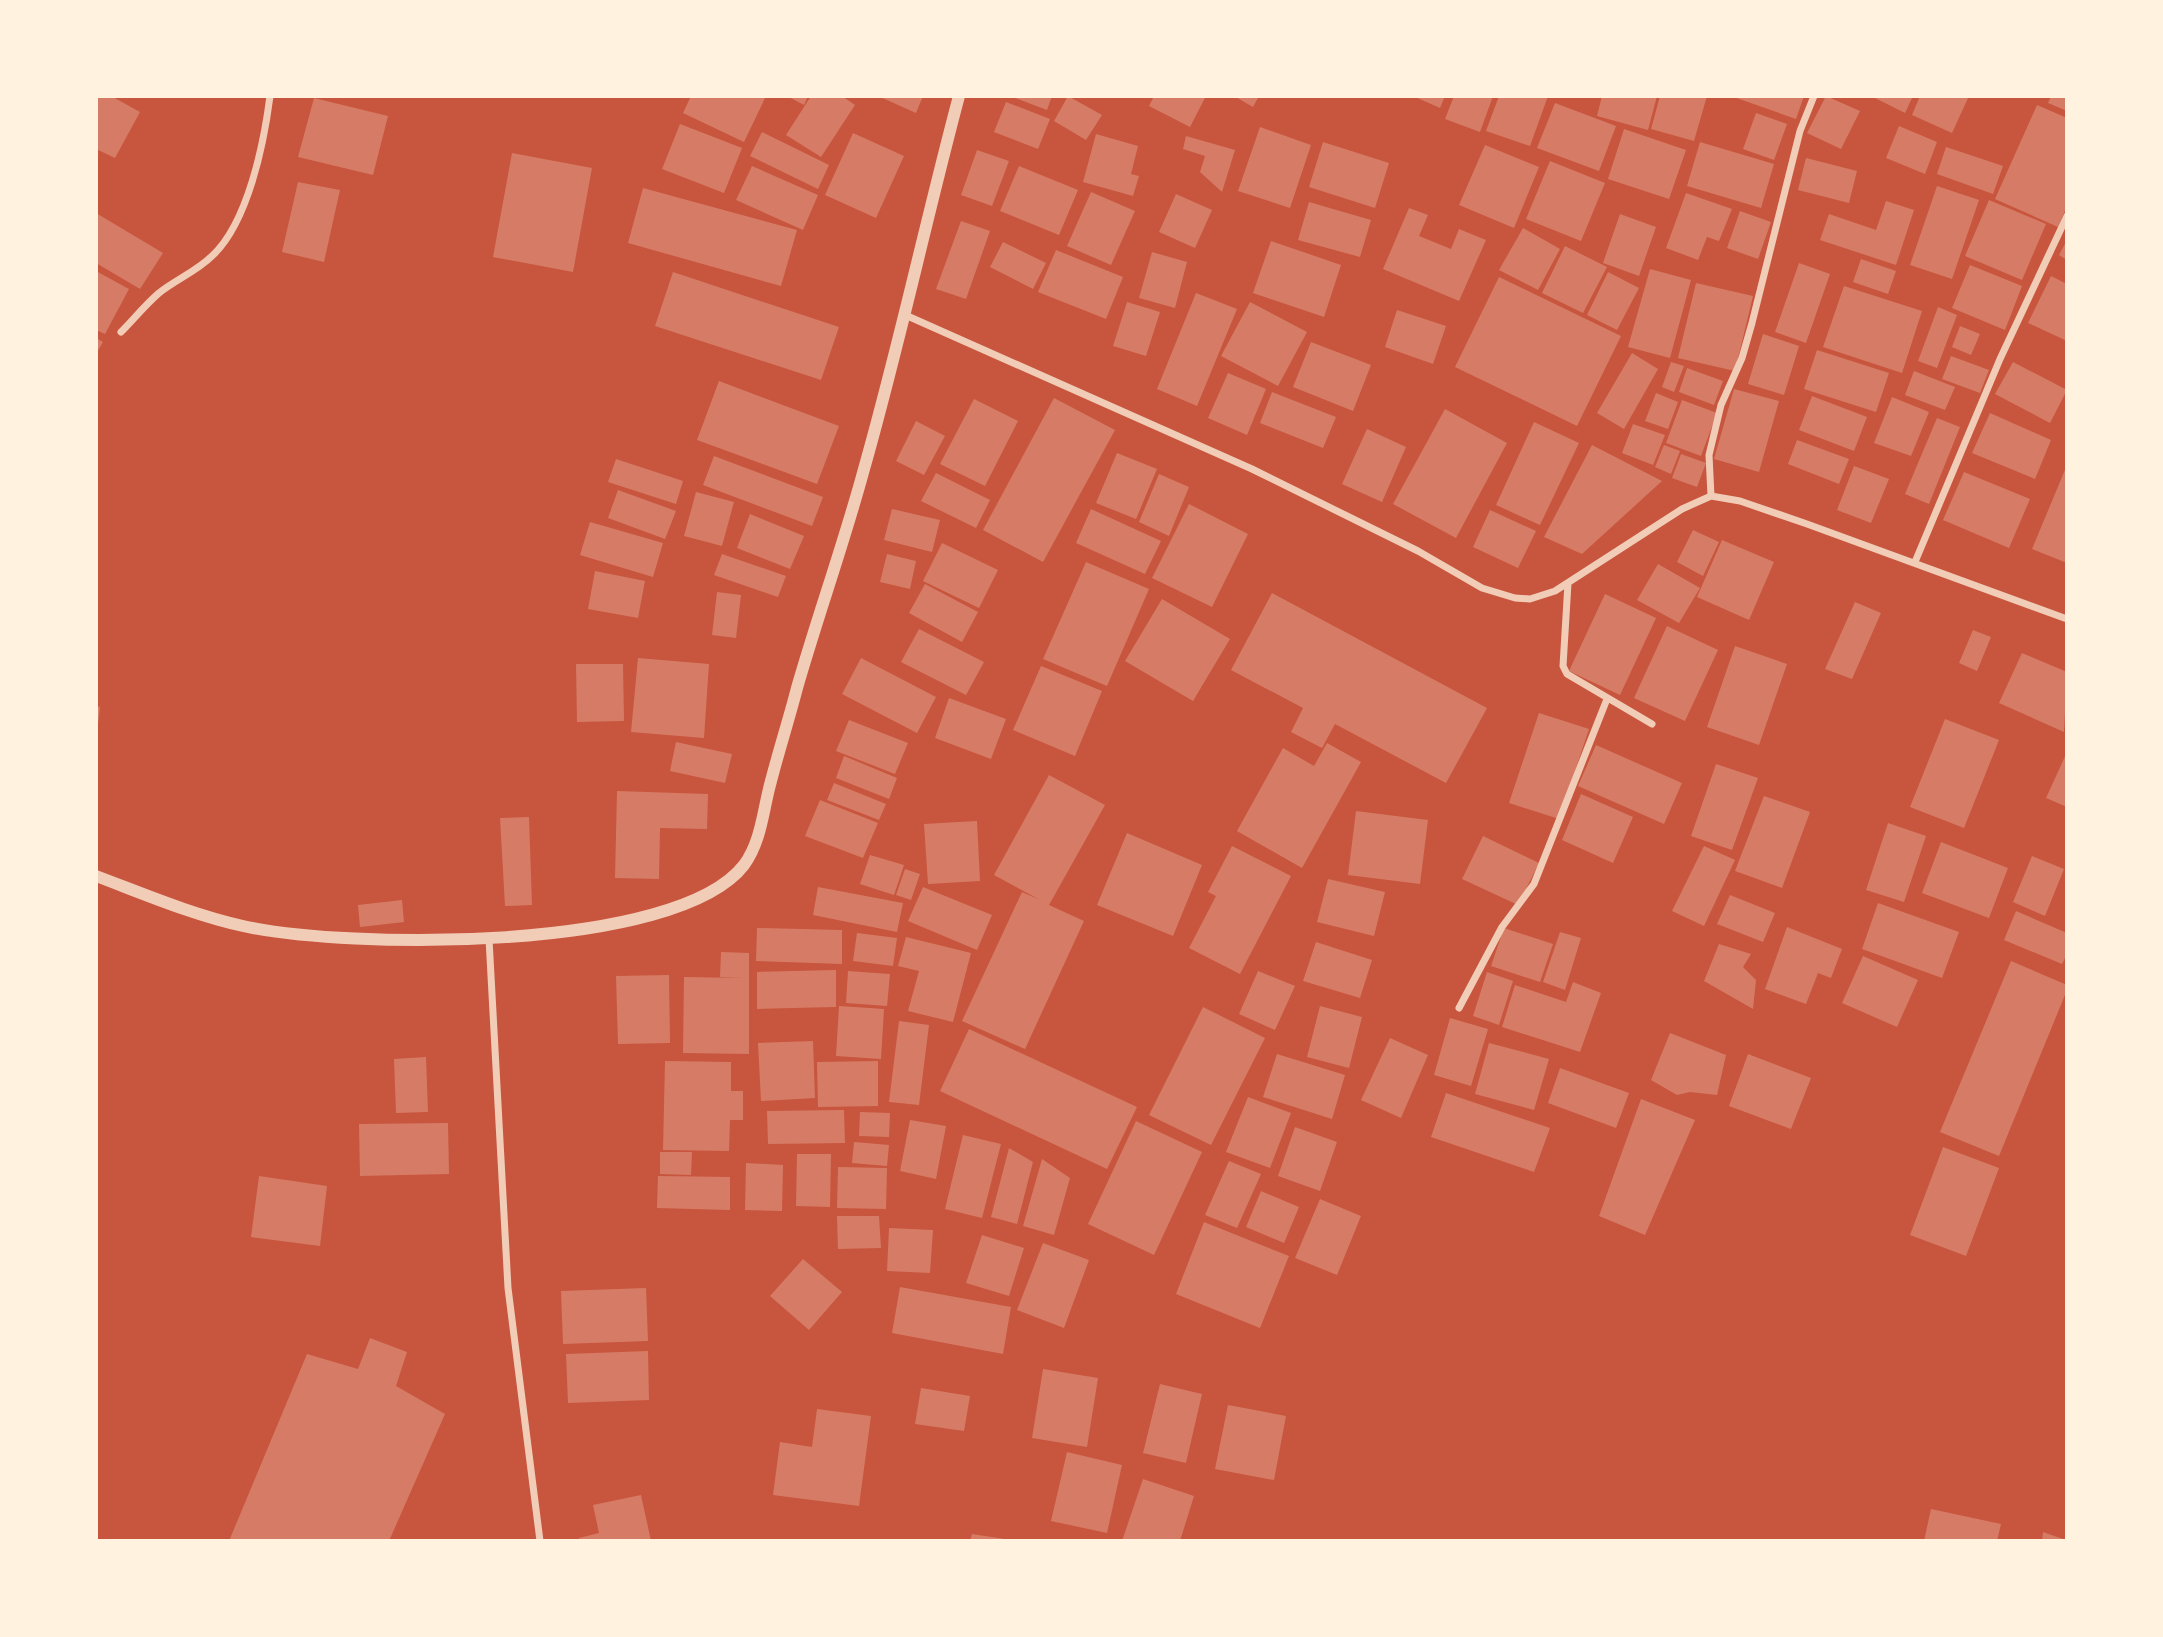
<svg xmlns="http://www.w3.org/2000/svg" width="2163" height="1637" font-family="'PT Sans',sans-serif">
<style>
.building{fill:#d67c66}
.lines{fill:none;stroke-linecap:round;stroke-linejoin:round}
.minor{stroke:#f1ccb7;stroke-width:7}
.tertiary{stroke:#f1ccb7;stroke-width:12}
</style>
<rect width="100%" height="100%" fill="#c8553d"/>
<path class="building" d="M96 96H111L140 112 115 158 96 149Z
M691 96H766L744 142 683 113Z
M787 96H808L804 105Z
M811 96H842L855 105 821 157 786 135Z
M878 96H923L916 113Z
M1010 96H1052L1047 110Z
M1068 96 1102 115 1086 140 1054 121Z
M1154 96H1206L1190 127 1149 106Z
M1234 96H1259L1253 107Z
M1413 96H1445L1440 108Z
M1454 96H1493L1480 132 1445 119Z
M1499 96H1548L1530 146 1486 131Z
M1602 96H1657L1648 130 1597 116Z
M1660 96H1707L1694 141 1651 129Z
M1731 96H1804L1796 119Z
M1826 96 1860 111 1841 149 1807 133Z
M1871 96H1913L1905 113Z
M1920 96H1969L1952 133 1912 115Z
M2051 96H2067V111L2048 103Z
M314 98 388 116 373 175 298 157Z
M1006 102 1050 119 1038 149 994 132Z
M1555 103 1616 126 1599 171 1537 148Z
M2037 105 2067 118V206L2058 227 1995 199Z
M1756 113 1787 124 1774 160 1743 149Z
M680 124 742 148 724 193 662 169Z
M1899 126 1937 142 1925 174 1886 158Z
M1260 127 1311 145 1290 208 1238 191Z
M1624 129 1686 150 1669 199 1608 179Z
M762 132 829 165 818 189 750 156Z
M853 133 904 156 876 218 825 195Z
M1096 134 1138 146 1131 174 1139 176 1133 196 1083 182Z
M1186 136 1235 150 1222 192 1200 172 1205 156 1183 149Z
M1323 142 1389 163 1375 208 1309 187Z
M1700 142 1774 164 1761 208 1687 186Z
M1485 145 1539 167 1514 228 1459 205Z
M1946 147 2003 166 1993 194 1937 174Z
M977 150 1009 161 992 206 961 195Z
M512 153 592 168 573 272 493 257Z
M1806 158 1857 171 1849 203 1798 190Z
M1550 161 1605 183 1581 241 1526 219Z
M752 166 818 195 803 230 736 200Z
M1019 166 1078 190 1059 235 1000 211Z
M298 182 340 190 324 262 282 252Z
M1937 186 1979 200 1952 279 1910 265Z
M643 188 797 230 781 286 628 243Z
M1091 192 1135 211 1111 265 1067 246Z
M1686 193 1732 209 1719 241 1707 237 1698 260 1666 248Z
M1176 194 1212 210 1195 248 1159 232Z
M1989 200 2046 224 2022 280 1965 256Z
M1886 201 1914 210 1896 265 1820 240 1829 214 1876 230Z
M1309 202 1371 220 1360 257 1298 240Z
M1409 208 1428 215 1419 236 1451 249 1459 229 1486 240 1459 301 1383 269Z
M1740 211 1771 222 1758 259 1727 248Z
M96 213 163 253 140 289 96 263Z
M1620 214 1656 227 1639 276 1603 263Z
M961 221 990 231 966 299 936 289Z
M1523 228 1560 249 1538 290 1499 270Z
M2067 240V260L2059 255Z
M1271 241 1341 265 1324 317 1253 293Z
M1003 242 1046 263 1033 289 990 267Z
M1565 246 1607 267 1583 313 1542 293Z
M1056 250 1123 277 1106 319 1038 292Z
M1152 252 1187 262 1175 308 1139 298Z
M1861 259 1896 271 1888 294 1853 282Z
M1799 263 1830 274 1806 343 1775 332Z
M1970 265 2022 286 2005 330 1952 308Z
M1650 269 1691 280 1670 358 1628 347Z
M96 271 129 289 105 334 96 330Z
M673 272 839 327 821 380 655 326Z
M1608 272 1639 288 1617 330 1587 315Z
M2051 276 2067 284V341L2028 323Z
M1499 277 1621 336 1577 426 1455 367Z
M1696 283 1753 296 1735 371 1678 358Z
M1844 286 1922 311 1902 373 1823 347Z
M1196 293 1237 309 1197 406 1157 389Z
M1127 302 1160 312 1146 356 1113 346Z
M1250 302 1307 332 1278 386 1221 356Z
M1938 307 1957 315 1937 368 1918 361Z
M1397 310 1446 326 1433 364 1385 347Z
M1960 326 1980 334 1971 355 1952 347Z
M1763 334 1799 346 1784 395 1748 384Z
M96 338 103 342 96 354Z
M1311 342 1371 365 1353 411 1293 387Z
M1817 350 1889 373 1876 412 1804 389Z
M1632 353 1658 369 1624 429 1597 413Z
M1951 356 1989 370 1980 393 1942 379Z
M1671 362 1684 366 1674 392 1662 387Z
M2013 362 2067 390 2050 423 1995 394Z
M1687 368 1723 381 1714 405 1679 392Z
M1914 371 1955 387 1945 410 1905 395Z
M1228 373 1266 389 1247 435 1208 418Z
M719 381 839 426 817 484 697 440Z
M1734 389 1779 401 1759 472 1714 459Z
M1272 392 1336 417 1323 448 1260 423Z
M1656 393 1678 402 1668 429 1645 421Z
M1812 396 1867 417 1854 451 1799 430Z
M1892 397 1929 412 1911 456 1874 443Z
M1054 398 1115 430 1043 562 983 530Z
M974 399 1018 421 985 486 940 464Z
M1682 400 1717 413 1701 456 1666 443Z
M1445 409 1507 443 1456 538 1393 504Z
M1990 413 2051 440 2035 479 1972 453Z
M1937 418 1960 427 1929 504 1905 494Z
M916 421 945 436 924 475 896 461Z
M1534 422 1579 443 1540 525 1496 505Z
M1633 424 1665 435 1653 465 1622 453Z
M1367 429 1406 447 1382 502 1342 484Z
M1797 440 1849 459 1839 484 1788 464Z
M1592 445 1662 481 1582 554 1544 537Z
M1664 445 1680 451 1671 474 1655 467Z
M1117 453 1157 469 1136 519 1096 503Z
M1681 454 1706 463 1697 487 1672 478Z
M714 456 823 497 812 526 703 485Z
M616 459 683 481 676 504 608 482Z
M2067 465V563L2032 549Z
M1854 466 1889 479 1871 523 1837 510Z
M1964 472 2030 499 2009 548 1943 520Z
M936 473 990 500 976 528 921 501Z
M1159 474 1189 487 1169 536 1139 522Z
M618 490 676 511 665 539 608 518Z
M696 492 734 502 722 546 684 536Z
M1189 504 1248 534 1212 607 1152 578Z
M892 509 940 520 932 552 884 540Z
M1091 509 1161 541 1145 574 1076 543Z
M1490 510 1536 531 1518 568 1473 547Z
M750 514 804 536 790 569 737 548Z
M590 522 663 543 653 577 580 555Z
M1693 530 1719 542 1703 576 1677 562Z
M1722 540 1774 562 1749 620 1697 597Z
M942 543 998 570 979 608 923 581Z
M722 554 786 576 778 597 714 575Z
M887 554 916 561 910 589 880 582Z
M1086 562 1149 589 1107 686 1043 659Z
M1658 564 1700 588 1679 623 1637 600Z
M595 571 645 581 638 618 588 609Z
M925 584 978 612 962 642 909 613Z
M717 592 741 595 736 638 712 635Z
M1272 593 1487 708 1446 783 1335 724 1322 748 1291 732 1303 708 1231 670Z
M1605 594 1656 618 1620 695 1569 671Z
M1162 599 1230 639 1193 701 1125 661Z
M1855 602 1881 613 1852 679 1825 669Z
M1667 626 1718 650 1685 721 1634 698Z
M919 629 984 662 966 695 901 662Z
M1973 630 1991 637 1977 671 1959 663Z
M1735 646 1787 664 1759 745 1707 727Z
M2022 653 2067 672 2064 732 1999 703Z
M638 658 709 664 704 738 631 732Z
M861 658 936 697 917 733 842 694Z
M576 664H623L624 721 577 722Z
M1041 666 1102 691 1075 756 1013 730Z
M949 698 1006 719 991 759 935 738Z
M96 706 100 707 98 724 96 723Z
M1539 713 1589 729 1559 819 1509 803Z
M1945 719 1999 740 1964 828 1910 807Z
M849 720 908 743 895 774 836 751Z
M676 742 732 754 725 783 670 771Z
M1327 743 1361 762 1302 868 1237 831 1283 748 1314 766Z
M1596 745 1682 783 1664 824 1578 786Z
M2067 752V807L2046 798Z
M844 756 897 778 889 799 836 778Z
M1716 764 1758 778 1732 850 1691 836Z
M1049 775 1105 805 1049 905 1084 921 1025 1049 962 1021 1022 892 1040 900 994 875Z
M834 783 886 804 879 820 827 800Z
M617 791 708 794 707 829 660 828 659 879 615 878Z
M1581 794 1633 817 1613 863 1562 840Z
M1764 796 1810 812 1782 888 1735 871Z
M820 800 878 823 863 858 805 836Z
M1356 811 1428 820 1420 884 1348 875Z
M529 817 532 905 505 906 500 818Z
M977 821 980 881 928 884 924 824Z
M1888 823 1926 836 1904 902 1866 890Z
M1127 833 1202 865 1173 936 1097 905Z
M1483 836 1539 863 1518 905 1462 879Z
M1941 842 2008 868 1989 918 1922 893Z
M1232 846 1291 876 1240 974 1189 948 1216 896 1208 892Z
M1704 846 1735 860 1704 926 1672 911Z
M870 855 904 865 894 895 860 884Z
M2032 856 2064 869 2045 916 2013 902Z
M905 869 920 874 911 900 896 895Z
M1328 879 1385 892 1374 936 1317 922Z
M818 887 903 903 897 932 813 915Z
M923 887 992 915 977 950 908 921Z
M1730 895 1775 913 1763 942 1717 924Z
M402 900 404 922 360 927 358 905Z
M1878 903 1959 932 1942 978 1862 949Z
M2016 911 2067 933V954L2062 964 2004 940Z
M1787 927 1842 949 1831 978 1818 973 1806 1004 1765 989Z
M757 928 842 930V964L756 961Z
M1504 928 1553 944 1540 982 1491 966Z
M1560 932 1581 938 1565 990 1543 982Z
M857 933 897 938 893 966 853 961Z
M906 937 971 953 953 1022 908 1011 919 971 898 966Z
M1316 942 1372 960 1360 998 1303 981Z
M1719 944 1751 954 1743 967 1756 980 1753 1009 1704 981Z
M721 952 749 953V1054L683 1053 684 977 744 978 720 977Z
M1863 956 1918 980 1897 1027 1842 1003Z
M2011 961 2067 985V990L1999 1156 1940 1132Z
M836 970V1007L757 1009V972Z
M848 971 890 974 887 1006 846 1003Z
M1258 971 1295 986 1275 1030 1239 1014Z
M1487 972 1513 981 1499 1025 1473 1016Z
M669 975 670 1043 618 1044 616 976Z
M1573 982 1601 993 1580 1052 1502 1027 1515 985 1566 1002Z
M839 1006 884 1009 881 1059 836 1056Z
M1320 1006 1362 1017 1349 1068 1307 1057Z
M1203 1007 1265 1038 1211 1145 1149 1115Z
M1450 1018 1488 1029 1471 1086 1434 1075Z
M899 1021 929 1025 919 1105 889 1102Z
M969 1029 1137 1107 1107 1169 940 1091Z
M1670 1033 1726 1055 1717 1095 1690 1092 1677 1095 1651 1080Z
M1390 1038 1428 1055 1401 1118 1361 1100Z
M813 1041 815 1098 761 1101 758 1043Z
M1489 1043 1549 1059 1534 1110 1475 1094Z
M1277 1054 1345 1075 1332 1119 1263 1097Z
M1748 1054 1811 1078 1791 1129 1729 1106Z
M426 1057 428 1112 396 1113 394 1059Z
M665 1061 731 1062V1091H743V1120H730L729 1151 663 1150Z
M878 1061V1106L818 1107 817 1062Z
M1560 1068 1629 1093 1616 1128 1548 1103Z
M1446 1093 1550 1128 1534 1172 1431 1137Z
M1248 1097 1291 1113 1270 1168 1226 1152Z
M1641 1099 1695 1120 1645 1235 1599 1216Z
M844 1110 845 1143 768 1144 767 1111Z
M860 1112 890 1113 889 1137 859 1136Z
M910 1120 946 1126 936 1179 900 1171Z
M1136 1121 1202 1152 1154 1255 1088 1224Z
M448 1123 449 1174 360 1176 359 1124Z
M1295 1127 1337 1142 1320 1191 1278 1176Z
M963 1135 1001 1144 982 1218 945 1209Z
M854 1142 889 1145 887 1166 852 1163Z
M1943 1147 1999 1168 1966 1256 1910 1235Z
M1009 1148 1033 1162 1017 1224 991 1217Z
M660 1152H692L691 1175 660 1174Z
M797 1154H831L830 1207 796 1206Z
M1042 1159 1070 1178 1054 1235 1023 1226Z
M1229 1161 1261 1174 1237 1228 1205 1215Z
M746 1163 783 1165 782 1211 745 1210Z
M838 1167 887 1168 886 1209 837 1208Z
M259 1176 327 1186 320 1246 251 1237Z
M658 1176 730 1177V1210L657 1208Z
M1261 1191 1299 1207 1284 1243 1246 1227Z
M1320 1199 1361 1216 1337 1275 1295 1258Z
M837 1216H879L881 1248 838 1249Z
M1204 1222 1289 1256 1260 1328 1176 1294Z
M889 1228 933 1230 930 1273 887 1271Z
M982 1235 1024 1248 1009 1296 966 1283Z
M1043 1243 1089 1260 1064 1328 1017 1310Z
M803 1259 842 1292 809 1330 770 1296Z
M900 1287 1011 1307 1003 1354 892 1333Z
M646 1288 648 1341 563 1344 561 1291Z
M370 1338 407 1352 396 1386 445 1414 389 1541H229L307 1354 358 1369Z
M648 1351 649 1400 568 1403 566 1354Z
M1043 1369 1098 1378 1087 1447 1032 1438Z
M1160 1384 1202 1394 1186 1463 1143 1453Z
M921 1388 970 1396 964 1431 915 1424Z
M1228 1405 1286 1416 1274 1480 1215 1469Z
M817 1409 871 1416 859 1506 773 1495 780 1442 812 1447Z
M1067 1452 1122 1465 1107 1533 1051 1521Z
M1143 1479 1194 1496 1180 1541H1122Z
M641 1495 651 1541H579V1538L599 1533 593 1505Z
M1931 1509 2001 1524 1997 1541H1924Z
M2043 1532 2066 1540V1541H2042Z
M972 1534 1005 1539 1004 1541H970Z"/>
<g class="lines">
<path class="minor" d="M903 314 1252 469 1418 551 1482 588 1515 598 1530 599 1555 591 1682 509 1711 496 1740 501 1807 524 2067 619
M121 332C134 319 145 305 159 293 175 280 197 271 212 256 248 223 264 143 270 96
M1711 496 1709 455 1721 405 1742 358 1752 323 1800 131 1814 96
M1915 562 2000 359 2067 216
M1568 583 1563 666 1567 674 1652 724
M489 939 508 1288 540 1541
M1459 1008 1502 927 1534 884 1607 699"/>
<path class="tertiary" d="M96 876C144 894 193 915 243 926 346 949 676 953 744 865 762 840 763 809 771 781 779 750 789 719 797 688 818 615 844 543 864 469 899 346 926 220 959 96"/>
</g>
<rect width="2163" height="1637" fill="none" stroke="#fff3e0" stroke-width="196"/>
</svg>
